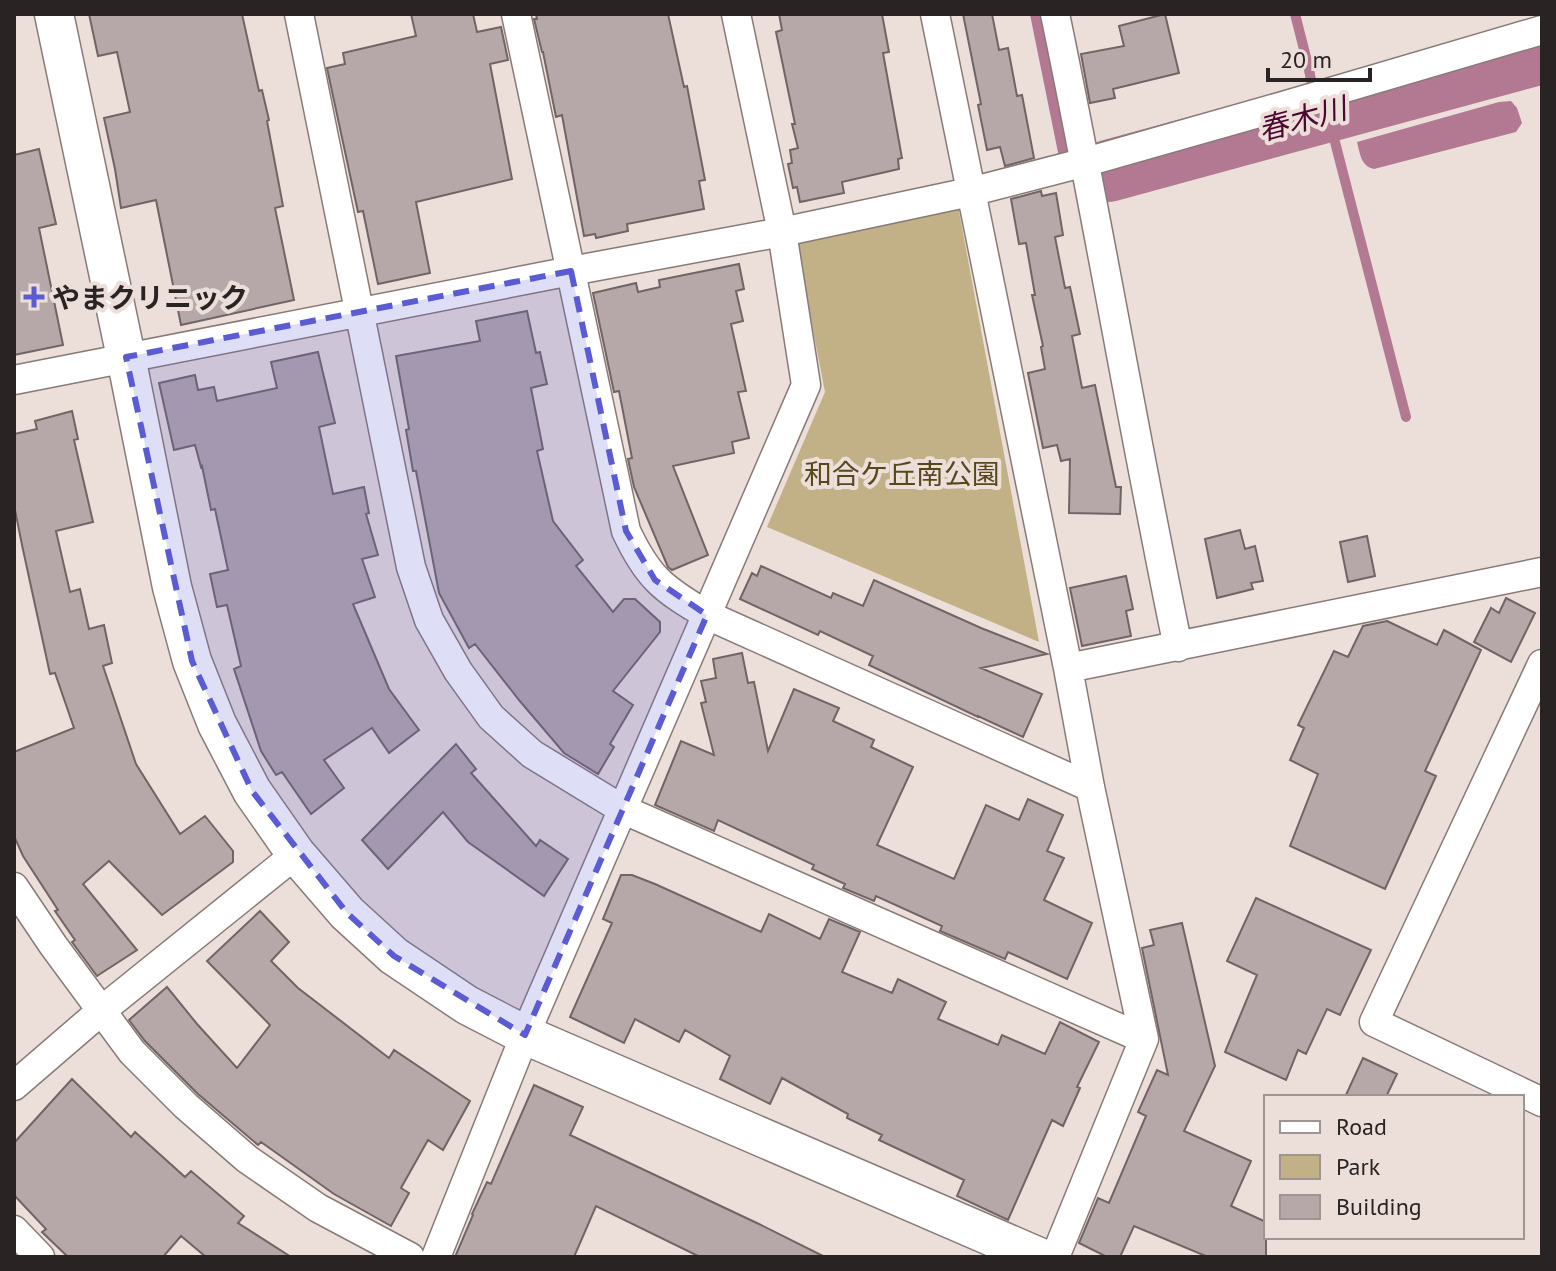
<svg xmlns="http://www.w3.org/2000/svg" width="1556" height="1271" font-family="'PT Sans','Noto Sans JP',sans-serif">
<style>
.green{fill:#c2b186}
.water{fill:#b37993}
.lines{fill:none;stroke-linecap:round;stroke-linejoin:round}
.stream{stroke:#b37993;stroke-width:10}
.river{stroke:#b37993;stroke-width:62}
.building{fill:#b6a8a8;stroke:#716464;stroke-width:2}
.street-casing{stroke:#887b77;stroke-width:31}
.secondary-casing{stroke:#887b77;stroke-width:41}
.street{stroke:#fff;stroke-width:28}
.secondary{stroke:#fff;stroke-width:38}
.marked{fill:#5b5bd3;fill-opacity:0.2;stroke:#5b5bd3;stroke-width:6;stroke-dasharray:16 10;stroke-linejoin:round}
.poi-dot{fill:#5b5bd3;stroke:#ecdfda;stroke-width:3}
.labels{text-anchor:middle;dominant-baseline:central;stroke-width:8;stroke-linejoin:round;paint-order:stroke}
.poi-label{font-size:28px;font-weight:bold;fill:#292423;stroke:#ecdfda;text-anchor:start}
.park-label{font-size:28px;fill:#58471b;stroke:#ecdfda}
.water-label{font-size:30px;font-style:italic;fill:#4d0630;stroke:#ecdfda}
</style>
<rect width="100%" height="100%" fill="#ecdfda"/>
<path class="green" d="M958 206 1039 642 767 527 825 392 796 243Z"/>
<path class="water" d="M1511 101 1517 108 1522 123 1516 132 1374 169C1361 166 1360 154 1357 142L1499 102Z"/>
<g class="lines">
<path class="stream" d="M1035 14 1063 152
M1295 14 1308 65 1318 114
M1327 111 1406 417"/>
<path class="river" d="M1108 171 1542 53"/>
</g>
<path class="building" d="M89 14H242L259 91 262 90 269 120 267 121 283 206 275 208 294 300 181 325 156 200 121 208 115 169 104 118 130 112 117 52 98 56Z
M411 14H473L477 32 501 27 508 60 490 64 512 179 416 202 430 273 378 284 363 211 358 212 327 68 345 64 343 53 416 36Z
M536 14H668L684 87 687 86 705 180 699 181 704 209 627 224 628 231 596 238 595 234 584 236 562 115 556 117 543 52H542L534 19H537Z
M779 14H882L889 52 883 53 902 158 898 159 899 169 842 182 844 193 800 202 797 187 793 188 788 164 792 163 790 150 798 148 792 124H795L776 32 782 30Z
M963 14H992L999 50 1008 48 1017 96 1022 95 1034 158 1005 166 1000 147 987 150 978 105 981 104Z
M1165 14 1179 73 1113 89 1115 98 1090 103 1081 54 1124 46 1119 26Z
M39 149 56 224 39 228 63 345 14 355V155Z
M1041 191 1042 196 1056 193 1063 235 1055 237 1065 288 1070 287 1080 334 1072 336 1082 388 1095 385 1116 487H1121L1120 514 1069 513 1070 459 1061 461 1057 445 1043 448 1028 373 1045 369 1041 347 1043 346 1032 295H1035L1026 243 1019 244 1011 199Z
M739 264 744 289 736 291 743 321 731 324 746 391 738 392 749 438 732 442 734 453 673 466 708 555 672 570 668 567 634 487 628 459 632 458 619 391 614 392 593 293 636 283 638 292 660 287 659 280Z
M527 311 536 353 540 352 547 384 531 388 543 449 537 451 553 521 583 560 576 566 613 612 624 599H635L660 622V632L613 691 633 705 610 744 614 747 598 774 564 753 519 700 475 644 469 648 439 593 416 471H413L406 430 409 429 396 356 480 341 476 321Z
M318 352 335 423 319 427 333 494 364 487 369 513 366 514 378 555 362 559 375 597 353 604 389 689 419 730 389 753 372 728 324 760 344 788 311 814 282 772 276 775 261 751 234 669 241 666 227 605 217 607 210 574 228 570 215 509 211 510 202 466 201 467 195 445 174 450 159 383 195 375 198 390 214 387 217 401 277 388 271 362Z
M72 411 78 439 74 440 93 522 56 531 70 592 80 589 89 629 104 625 112 663 103 666 136 764 180 834 205 816 233 851V862L162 915 109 861 83 884 137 950 97 976 72 942 75 940 55 911 58 910 23 856 14 836V752L74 728 55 673 50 674 22 545 14 505V434L37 429 35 421Z
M1240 530 1245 549 1255 546 1263 581 1251 583 1253 589 1217 598 1205 539Z
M1367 536 1375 576 1348 582 1340 542Z
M761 566 831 598 833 593 863 606 874 580 981 628 1047 654 981 668 1042 694 1023 737 978 716V717L869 665 873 656 820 631 818 635 740 599 752 573 757 576Z
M1126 576 1133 609 1126 611 1131 636 1082 646 1070 588Z
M1506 598 1535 613 1511 662 1474 642 1491 608 1499 613Z
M1387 621 1437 645 1444 630 1481 650 1425 771 1436 776 1385 889 1290 846 1318 774 1290 760 1304 728 1298 725 1334 651 1348 657 1363 626Z
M742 653 748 683 754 682 768 751 794 689 839 708 833 721 874 740 871 747 913 767 877 845 954 879 986 805 1019 820 1028 799 1063 815 1047 851 1064 858 1044 900 1092 923 1067 979 1008 952 1005 959 940 931 942 926 876 896 874 901 843 888 845 884 812 869 814 865 718 820 714 831 655 805 681 741 714 755 701 703 706 702 701 681 716 678 713 659Z
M456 744 476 769 471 773 536 846 540 840 568 859 544 896 468 842 443 812 388 869 362 840Z
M621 875H632L655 884 761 932 769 914 820 939 829 919 860 932 842 972 892 993 898 979 946 1002 938 1019 998 1045 1002 1035 1045 1054 1060 1022 1099 1042 1077 1087 1080 1088 1063 1126 1052 1120 1008 1220 957 1196 964 1180 879 1140 882 1135 847 1118 848 1114 782 1078 770 1104 720 1079 730 1056 685 1030 679 1042 635 1019 624 1043 570 1017 612 923 603 919Z
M1256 898 1371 950 1340 1015 1327 1009 1306 1054 1298 1050 1286 1080 1225 1052 1257 975 1227 961Z
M260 911 289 942 271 961 298 988 389 1058 394 1050 470 1101 443 1150 428 1140 401 1188 409 1193 391 1226 334 1194 261 1142 258 1145 198 1094 145 1041 129 1020 167 987 197 1024 237 1068 270 1025 207 961Z
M1182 923 1215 1066 1184 1131 1251 1161 1231 1206 1266 1222V1257H1208L1134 1226 1120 1257H1107L1079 1243 1098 1198 1109 1203 1146 1116 1138 1112 1157 1070 1168 1075 1142 948 1154 945 1150 930Z
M1363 1058 1397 1074 1386 1097H1345Z
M72 1079 131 1137 135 1132 185 1177 191 1171 244 1216 238 1223 291 1257H206L181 1236 163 1257H68L42 1232 46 1229 14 1195V1143Z
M534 1085 583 1107 570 1135 759 1224 825 1257H700L596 1206 574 1257H455L473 1215 472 1214 487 1182 491 1184Z"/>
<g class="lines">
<g class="street-casing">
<path id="street" d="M299 14 411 567 429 620 458 671 491 717 532 754 622 809 1144 1039
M516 14 626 531C648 578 663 589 707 615L1090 787
M935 14 1068 668 1090 787 1144 1039 1055 1257
M1055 14C1099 224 1134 436 1178 647
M14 380 571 271 782 232 970 192 1086 162 1290 104 1542 30
M1542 664 1374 1022 1542 1102
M1068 668 1542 572
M14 887 53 945 132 1052 186 1106 247 1159 318 1208 410 1257
M14 1086 101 1011 296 854
M14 1230 40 1257
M436 1257 525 1035 806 385 782 232 736 14"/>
</g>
<g class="secondary-casing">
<path id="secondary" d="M54 14 126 357 172 587 192 661 217 724 252 791 296 854 347 913 394 956 467 1005 525 1035 1039 1257"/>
</g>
<use href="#street" class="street"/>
<use href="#secondary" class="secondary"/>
</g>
<path class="marked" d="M571 271 626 531 655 580 707 615 525 1035 394 956 347 913 252 791 192 661 126 357Z"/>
<path class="poi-dot" d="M30 285h8v8h8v8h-8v8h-8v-8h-8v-8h8z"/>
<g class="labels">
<g class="poi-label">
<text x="52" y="297">やまクリニック</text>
</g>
<g class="park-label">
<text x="902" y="473">和合ケ丘南公園</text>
</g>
<g class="water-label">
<text transform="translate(1302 118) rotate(-15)">春木川</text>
</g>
</g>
<rect width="1556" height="1271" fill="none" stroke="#292423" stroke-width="32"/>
<rect x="1264" y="1095" width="260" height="144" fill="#ecdfda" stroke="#9e9491" stroke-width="2"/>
<rect x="1280" y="1121" width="40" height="12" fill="#ffffff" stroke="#9e9491" stroke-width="2"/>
<text x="1336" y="1135" font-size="24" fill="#292423">Road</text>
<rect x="1280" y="1155" width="40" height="24" fill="#c2b186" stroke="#9e9491" stroke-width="2"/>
<text x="1336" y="1175" font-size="24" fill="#292423">Park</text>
<rect x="1280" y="1195" width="40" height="24" fill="#b6a8a8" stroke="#9e9491" stroke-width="2"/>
<text x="1336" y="1215" font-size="24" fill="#292423">Building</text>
<path d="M1268 68v12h102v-12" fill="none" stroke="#292423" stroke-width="4"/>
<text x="1280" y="68" font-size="24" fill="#292423" stroke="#ecdfda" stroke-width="6" paint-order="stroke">20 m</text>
</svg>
